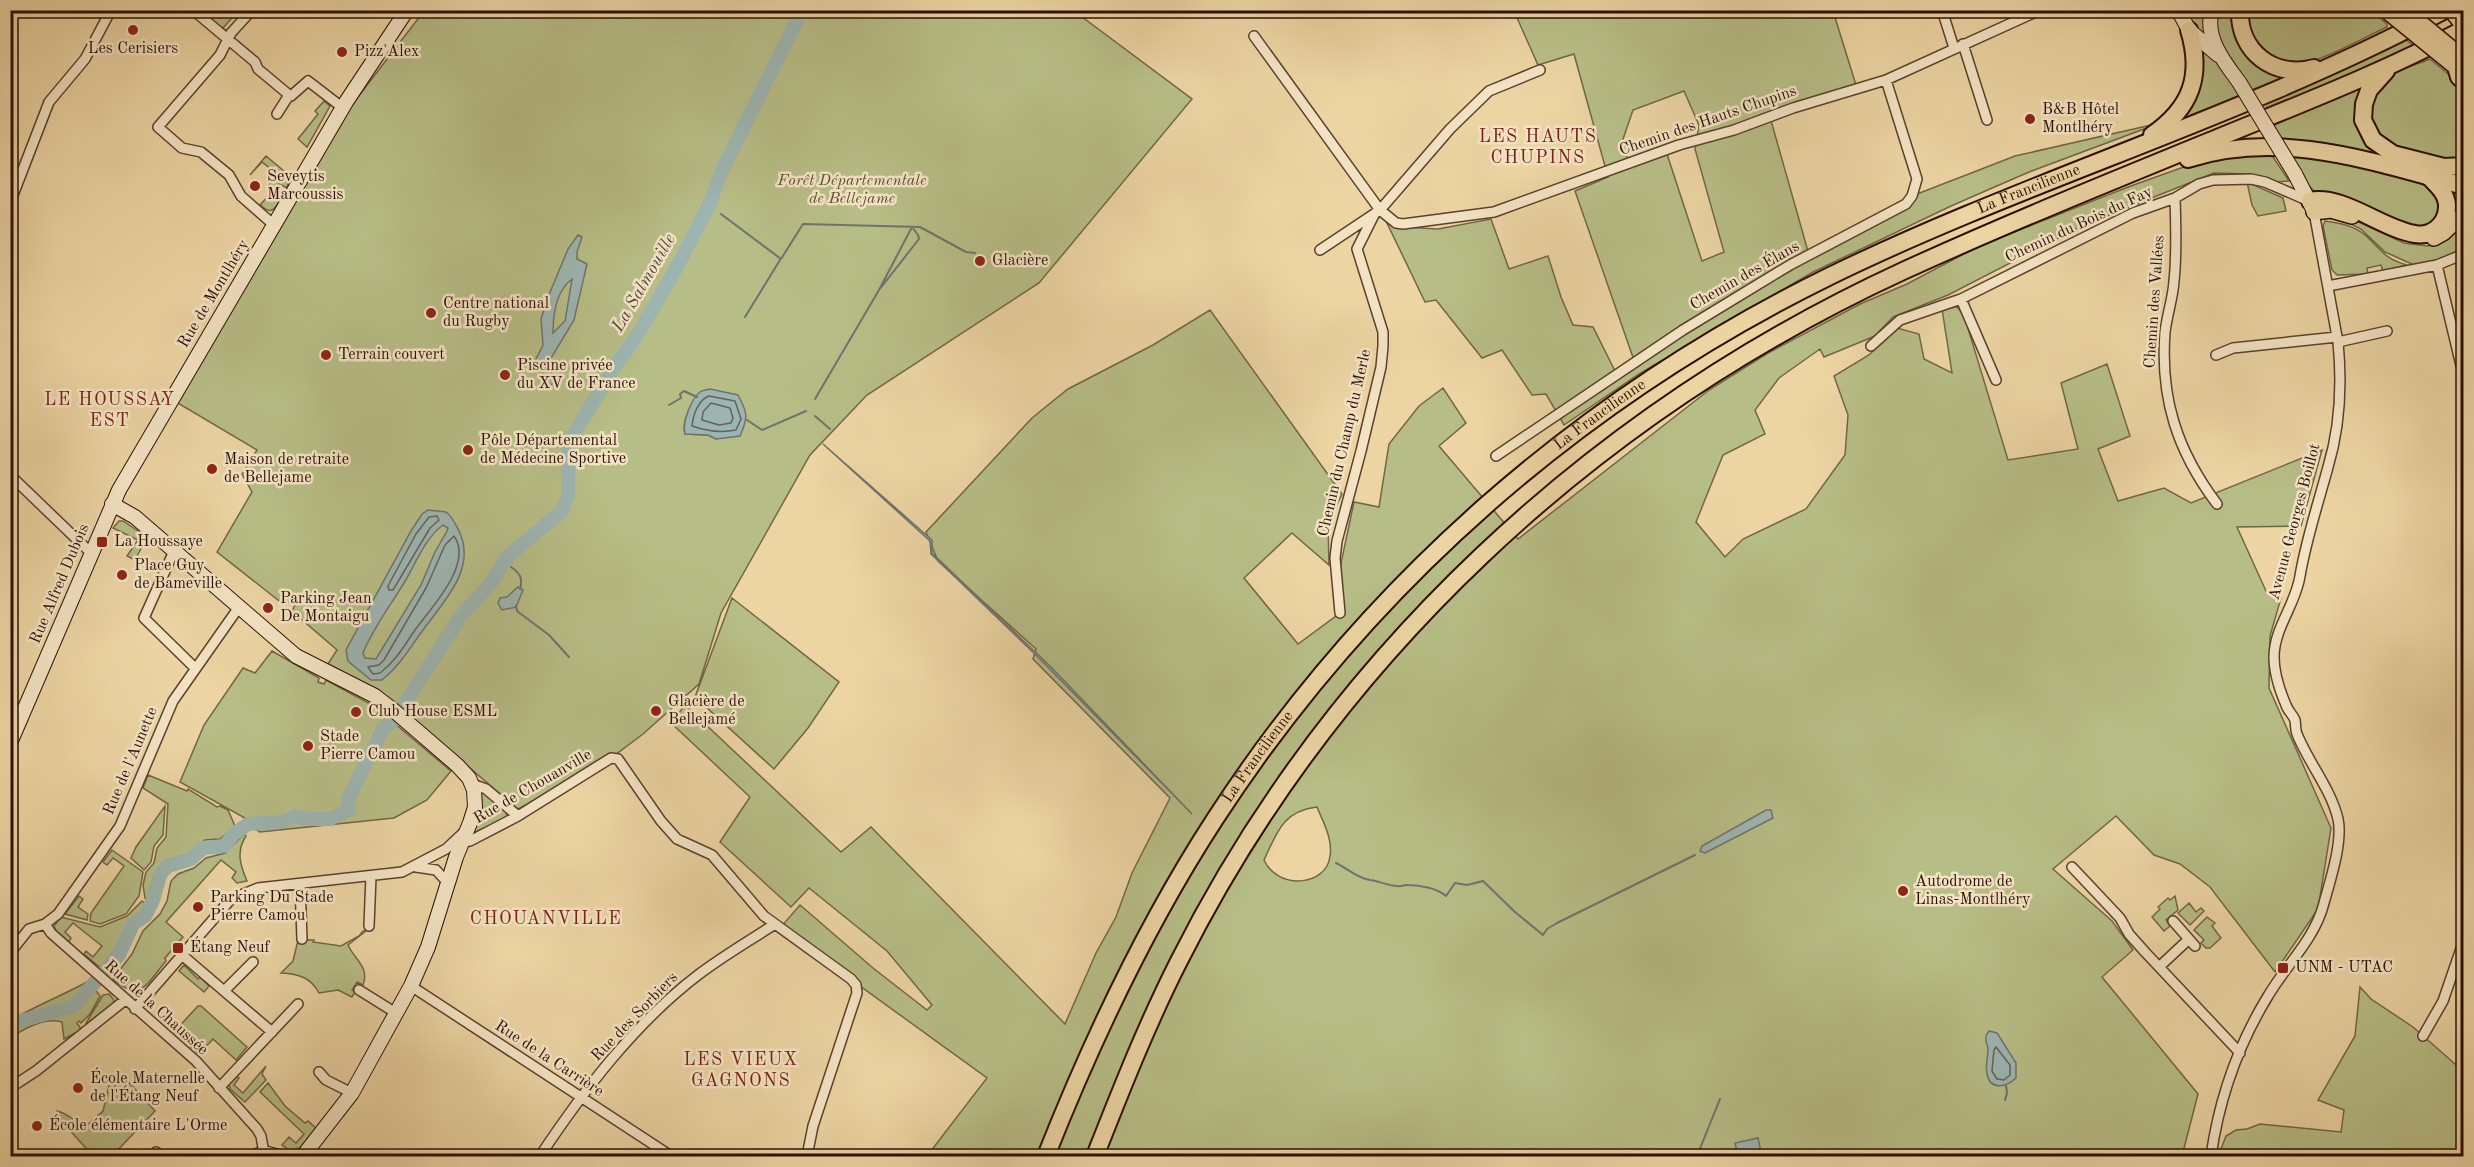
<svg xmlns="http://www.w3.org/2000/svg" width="2474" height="1167" font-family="'Old Standard TT',serif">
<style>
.green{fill:#b7bd86;stroke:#716646;stroke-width:1.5;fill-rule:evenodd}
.water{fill:#9db5b1;stroke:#6f736d;stroke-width:1.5;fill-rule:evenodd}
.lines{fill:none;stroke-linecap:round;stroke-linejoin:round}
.shore{stroke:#64625c;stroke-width:1.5}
.stream{stroke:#6f736d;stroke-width:2}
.river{stroke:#9db5b1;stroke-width:14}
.street-casing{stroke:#5b402d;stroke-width:12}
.secondary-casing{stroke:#2b0f06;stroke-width:16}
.primary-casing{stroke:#2b0f06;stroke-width:18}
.highway-casing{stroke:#2b0f06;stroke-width:20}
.street{stroke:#f3e3c3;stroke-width:9}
.secondary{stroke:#f3e3c3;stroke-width:14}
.primary{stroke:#ecd4a3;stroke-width:15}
.highway{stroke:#ecd4a3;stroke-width:16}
.secondary-bridge-casing{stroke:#2b0f06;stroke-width:16;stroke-linecap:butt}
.primary-bridge-casing{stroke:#2b0f06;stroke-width:18;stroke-linecap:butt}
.secondary-bridge{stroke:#f3e3c3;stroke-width:14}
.primary-bridge{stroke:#ecd4a3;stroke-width:15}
.poi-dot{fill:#8f2418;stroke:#f3e3c3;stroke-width:2}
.labels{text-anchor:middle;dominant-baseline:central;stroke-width:5;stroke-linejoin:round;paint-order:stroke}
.poi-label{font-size:16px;fill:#2b0f06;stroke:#f3e3c3;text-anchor:start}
.street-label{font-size:16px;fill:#2b0f06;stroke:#f3e3c3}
.park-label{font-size:16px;font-style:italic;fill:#5c4c33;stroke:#f3e3c3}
.neighbourhood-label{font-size:18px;letter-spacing:1.5px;fill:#7a1f14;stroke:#f3e3c3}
.water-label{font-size:18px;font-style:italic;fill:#534942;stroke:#f3e3c3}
</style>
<rect width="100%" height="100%" fill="#ecd4a3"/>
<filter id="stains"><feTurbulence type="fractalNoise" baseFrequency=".00333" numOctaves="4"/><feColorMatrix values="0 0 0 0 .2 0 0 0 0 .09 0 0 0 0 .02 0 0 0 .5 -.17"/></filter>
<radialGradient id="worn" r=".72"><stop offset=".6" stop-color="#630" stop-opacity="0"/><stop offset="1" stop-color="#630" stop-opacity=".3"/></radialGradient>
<path class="green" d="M1698 10 1701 12 1705 10 1833 11 1856 85 1770 117 1809 255 1912 196 2015 156 2160 123 2029 172 1951 206 1813 272 1639 374 1564 425 1546 394 1532 395 1502 350 1482 358 1436 300 1425 302 1386 221 1403 227 1438 229 1491 219 1509 269 1548 256 1561 297 1573 325 1593 327 1618 377 1636 366 1575 191 1608 177 1574 54 1538 65 1514 11ZM1684 91 1699 125 1695 149 1724 252 1702 261 1667 154 1630 166 1622 142 1633 110Z
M2249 10 2371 11 2387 24V27C2367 36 2324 60 2305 63 2289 66 2268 58 2259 45 2251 35 2247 24 2249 10Z
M199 11H238L223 28 226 31 223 32Z
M424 11H1074L1192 99 1039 283 867 395 810 455 721 613 699 684 643 734 611 758 518 809 378 690 328 664 337 650 292 611 295 605 289 602 283 604 217 552 252 492 242 474 257 450 176 402 351 106ZM698 395 716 439 708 435 685 434C681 421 691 405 698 395Z
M2181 11H2209L2206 40Z
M2218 11H2235V30L2288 77 2253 92 2223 47 2215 25Z
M2404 38 2415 47 2266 114 2259 102Z
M2196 42 2216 59 2241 97 2171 127Z
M2430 59 2463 86V161L2454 162C2435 157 2410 155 2392 146 2361 130 2366 93 2392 75 2403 68 2418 64 2430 59Z
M2362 84 2367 137 2463 170V184L2284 142 2272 124Z
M324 101 330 106 307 147 298 139 318 114 315 111Z
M2265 152 2273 157 2289 181 2277 182 2251 174 2214 173 2084 225 1948 295 1893 317 1875 336 1824 357 1820 349 1779 378 1755 410 1765 434 1723 455 1696 522 1725 557 1743 539 1806 509 1845 455 1848 415 1834 376 1869 355 1897 328 1919 334 1924 359 1952 373 1942 309 1957 307 1964 315 2008 460 2078 449 2061 383 2107 364 2130 436 2098 449 2118 501 2164 488 2191 503 2322 450 2301 526 2237 527 2266 591 2281 598 2270 636 2269 688 2331 828 2318 909 2275 972 2210 887 2180 864 2154 855 2116 816 2053 869 2112 921 2133 950 2102 977 2198 1094 2182 1156H927L987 1078 780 928 800 905 873 968 927 1010 932 1005 887 951 809 888 791 907 720 842 750 797 671 723 685 705 841 852 871 827 1065 1024 1096 953 1116 917 1132 873 1170 798 1033 659 1036 649 938 561 926 532 1032 418 1068 389 1153 345 1210 310 1342 494 1328 523 1329 565 1292 533 1244 578 1298 644 1340 613 1341 563 1354 502 1379 507 1389 444 1419 406 1443 388 1466 423 1439 446 1518 539 1709 390 1768 353 1860 304 1907 284 1979 246 2128 187 2192 164ZM1317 807C1323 822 1333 839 1330 856 1327 886 1278 891 1264 860 1277 832 1283 811 1317 807Z
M2289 152 2400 176 2427 186 2443 206 2437 223 2415 231 2319 195 2309 186Z
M266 156 290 176 287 188 279 184 273 195 279 198 283 195C275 207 274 217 260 205L271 193 272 187 269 185 277 174 262 162 250 175Z
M2247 182 2283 198 2286 211 2258 216 2252 205Z
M2326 216H2346L2404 243 2428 246 2437 243 2463 219V248L2438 260 2414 265 2385 252 2361 229 2345 221 2326 218Z
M2325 221C2339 223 2353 225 2365 235 2382 250 2384 259 2407 265L2383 271 2381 265 2367 268 2368 274 2337 275 2332 270 2323 226Z
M119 521H123L147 537 135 560 127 556 138 540 113 528Z
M732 598 839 682 808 728 774 769 695 697Z
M272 651 319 678 318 682 324 684 326 680 374 706 451 771 427 800 394 818 260 832 250 826 245 818 180 782 204 725 243 668 255 673Z
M148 775 187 791 188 789 217 807 220 806 228 810 235 826 220 839 205 840 187 856 168 861 157 871 148 902 145 898 143 885 146 872 154 863 157 848 166 837 168 804 143 788Z
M480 789 506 812 507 818 473 833Z
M165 806 163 835 154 846 151 862 144 870 131 858 136 847Z
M244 834 246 836C236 851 240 865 247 881L237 883 232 878 236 872 221 860 166 922 183 937 165 958 166 961C147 983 141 1004 113 979L132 954 143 931 160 914 167 901 171 881 178 874 194 868 206 858 225 853Z
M112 850 143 872 139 896 126 914 100 924 90 921 91 913 124 866 113 858 107 865 103 862Z
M79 896 83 899 78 907 88 914 87 920 65 914Z
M2175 896 2178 910 2166 920 2170 926 2164 931 2152 917 2160 909 2158 907 2168 898 2170 900Z
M142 901 147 905C143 913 136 916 131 924 120 940 117 953 103 970L84 954 86 951 93 957 102 946 73 923 65 932 71 938 69 942 56 931 54 926 61 917 100 927 127 916Z
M2189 903 2196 912 2201 908 2204 911 2190 925 2178 913Z
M2207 917 2215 923 2212 926 2221 938 2210 948H2206L2201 943 2204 940 2194 930Z
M363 931H366L348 945C354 959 370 967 363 985L357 982 352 990 355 992 352 997 338 990 319 993C311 978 300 974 281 973L293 961 298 940H314L313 942 341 946 359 936Z
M184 965 198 979 200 977 209 986 204 992 179 971Z
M89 981 100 996 90 1014 81 1023 79 1021 77 1023 81 1029 79 1031 64 1039 62 1022C45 1017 26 1028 11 1037V1020C36 1006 63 995 89 981Z
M2360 987 2371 999 2413 1027 2463 1071V1156H2224L2221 1149 2226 1136 2236 1130 2247 1129 2260 1124 2341 1132 2344 1110 2318 1100 2355 1036Z
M109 994 114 1000V1003L87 1025 86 1023 103 995Z
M198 1006H201L247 1047 236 1060 213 1039 199 1054 174 1032Z
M266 1066 262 1074 266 1080 245 1102 230 1089 229 1084 236 1076 239 1078 234 1085 243 1093Z
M124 1077 155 1111 112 1156H93L55 1114 57 1111C70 1114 73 1122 86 1126L103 1111 109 1086 113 1088Z
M268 1083 285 1106 305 1123 308 1121 316 1128 300 1148 289 1150 282 1145 289 1137 296 1143 304 1134 260 1092Z"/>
<path class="water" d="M578 235 582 237 577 252V259L587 264 574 320 548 363 554 380 550 388 544 387 543 373 534 363 543 345 541 319 548 297 568 249ZM572 279 565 321 553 333C553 315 556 291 572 279Z
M710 389 738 395C748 413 748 418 740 436L716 439 708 435 685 434C682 423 691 399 700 392 703 390 707 390 710 389Z
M823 444 932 540V553L1051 667 1192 814 1039 658 931 554 930 541Z
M428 510 446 512C452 516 455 523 459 531 478 570 441 604 420 634 408 651 399 666 382 680H371L348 661 346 650 411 531 422 514ZM443 525 448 528 447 531 435 552 421 585 376 659 365 658 363 653C373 628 390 606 404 583 415 565 425 538 443 525Z
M518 587 523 590 516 607 502 610 498 603 500 598 507 597Z
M1766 810H1771L1773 818 1705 853 1700 851 1702 846Z
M1989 1031 1997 1033 2016 1063V1078C2007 1087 1990 1091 1987 1074 1985 1066 1988 1057 1988 1049 1987 1042 1983 1038 1989 1031Z
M1758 1138 1762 1156H1738L1735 1143Z"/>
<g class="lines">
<path class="shore" d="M709 396 735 401 741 419 736 430C721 433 706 431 692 426 693 415 698 400 709 396Z
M711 403 730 408 733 418 731 423 719 425 702 420 703 412Z
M429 517 437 516 439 520 430 528 393 590H389L388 586 416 534Z
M454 536C474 564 430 609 415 630 404 646 396 661 380 673L373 674 368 667 379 665 384 660 426 588 445 545Z
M1996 1047 2010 1065V1075L2004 1080 1997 1079 1992 1071 1994 1050Z"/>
<path class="stream" d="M709 205 712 206
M721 214 781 259 803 224 920 227 966 252 975 253
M745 317 780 260
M815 399 879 290 919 239 918 235 912 227 879 290
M669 405 681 398 680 394 684 391 697 397
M815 416 830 429
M747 420 762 430 806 411
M504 561 506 562
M511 567C520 573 523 578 520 589
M516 606 517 611 549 635 569 657
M1336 863C1347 868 1357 878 1370 880 1379 881 1388 886 1397 886 1400 887 1403 885 1407 885 1419 885 1437 888 1446 896L1455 883 1467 885 1483 881 1515 912 1543 935 1547 929 1557 923 1695 855
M2005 1100 2007 1093 2006 1086
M1697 1156 1720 1099"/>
<path class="river" d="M405 703 460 617 491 583 507 557 562 511 568 496V443L618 362 636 337 673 274 709 205 723 168 802 10
M10 1024 74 1006 119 955 133 924 145 916 153 900 161 873 168 866 191 859 203 848 224 846 234 834 248 824 281 822 296 816 307 819H330L349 810 348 799 383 729 393 721"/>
<g class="street-casing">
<path id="street" d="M193 10 255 62 258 69 288 94 291 96 308 81 343 108
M252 10 231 33 220 55 158 127 182 148 201 152 229 175 241 196 274 225
M1942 10 1954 48
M1254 36 1380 210 1396 223 1403 224 1494 212 1679 145 1734 130 1793 108 1886 80 2040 10
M1963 44 1987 120
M277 114 289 95
M2175 198C2176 226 2177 254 2174 281 2173 298 2167 315 2165 332 2160 398 2177 451 2217 504
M10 203 49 102 85 59 111 10
M1320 250 1380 210 1450 129 1489 91 1540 70
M2437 265 2464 378
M2328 286 2437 265 2464 254
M1961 299 1996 380
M2338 342 2387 331
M1871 346 1900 320 1961 299 2133 213 2175 198 2199 184 2213 180 2251 179 2265 182 2309 201
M2216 355 2233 348 2337 337
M1496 456 1683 330 1790 265 1906 204 1912 196 1917 179 1886 80
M10 475 91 553
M174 551 144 618 195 668
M1340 613 1335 558 1337 541 1361 451 1381 367 1383 346V332L1357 249 1374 215
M472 784 486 789 518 816
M462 842 470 841 518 816 611 758 618 759 661 821 677 839 712 855 764 916 851 979 856 985 857 993 813 1126 807 1156
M416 867 436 870 448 883
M2072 867 2120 918 2129 934 2145 952 2240 1053
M300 884 302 939
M2173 921 2195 946
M45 924 58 914 120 826 173 701 239 607
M369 926 371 876
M13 949 29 929 45 924 51 933 196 1061 257 1129 261 1136 264 1153
M182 955 272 1032
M2159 967 2189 939
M411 986 671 1156
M359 990 396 1013
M224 991 253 962
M135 1009 231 899 258 888 402 872 446 849 463 833
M2423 1036 2443 1001 2464 940
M319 1072 326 1080 352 1093
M10 1088 36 1071 125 1000
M219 1088 298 1004
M156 1152 161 1156
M540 1156C584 1090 635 1023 698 975 723 956 749 941 775 924
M2211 1156C2219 1100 2238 1045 2268 996 2286 965 2315 939 2324 903 2330 881 2343 842 2338 819 2331 789 2308 762 2297 734 2295 729 2296 725 2295 720 2293 715 2288 711 2286 705 2280 691 2274 673 2274 657 2274 628 2296 604 2300 576 2306 540 2318 504 2328 467 2340 427 2342 383 2338 342L2314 212"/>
</g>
<g class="secondary-casing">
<path id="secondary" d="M2178 10 2189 30 2218 55
M2212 10C2204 37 2224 62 2239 82
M2295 174 2313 209
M112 504 135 517 296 656 375 696 392 709 457 765 469 778 474 790 475 807 470 823 456 857 428 947 411 986 352 1093 303 1156
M10 743 119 490 346 102 407 10
M256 1156 264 1153 276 1156"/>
</g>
<g class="primary-casing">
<path id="primary" d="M2451 10 2464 26
M2314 212 2331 210 2352 216
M2434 238 2443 233 2464 213"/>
</g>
<g class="highway-casing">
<g id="highway">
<path d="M2240 10C2238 52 2275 79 2314 68"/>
<path d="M2456 67 2459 77 2464 81"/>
<path d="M2386 71 2369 90 2364 104 2363 120 2373 140 2393 154 2444 167 2464 166"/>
<path d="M2152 135C2191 108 2203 76 2189 30"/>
<path d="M2188 159C2281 129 2373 162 2464 186"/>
<path d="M2310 201C2343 194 2382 229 2415 234 2431 237 2446 225 2447 208 2448 195 2438 186 2429 177"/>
<path id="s1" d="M1046 1156C1092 1040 1146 925 1215 819 1367 585 1579 399 1830 276 2031 178 2247 116 2445 10"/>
<path d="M1095 1156C1121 1090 1147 1024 1179 961 1333 655 1593 414 1903 271 2004 225 2107 183 2210 141 2295 106 2382 73 2464 29"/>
</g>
</g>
<use href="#street" class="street"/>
<use href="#secondary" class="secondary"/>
<use href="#primary" class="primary"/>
<use href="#highway" class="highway"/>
<g class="secondary-bridge-casing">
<path id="secondary-bridge" d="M2239 82 2295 174"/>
</g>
<g class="primary-bridge-casing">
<path id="primary-bridge" d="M2405 10 2463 58
M2388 12 2452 64"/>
</g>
<use href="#secondary-bridge" class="secondary-bridge"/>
<use href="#primary-bridge" class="primary-bridge"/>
</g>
<g class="poi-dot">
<circle cx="133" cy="30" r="6"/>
<circle cx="342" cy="52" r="6"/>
<circle cx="2030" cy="119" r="6"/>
<circle cx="255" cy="186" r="6"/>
<circle cx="980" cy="261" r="6"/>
<circle cx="431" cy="313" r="6"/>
<circle cx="326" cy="355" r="6"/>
<circle cx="505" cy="375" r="6"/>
<circle cx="468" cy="450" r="6"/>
<circle cx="212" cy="469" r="6"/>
<rect x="96" y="536" width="12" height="12" rx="3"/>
<circle cx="122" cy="575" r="6"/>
<circle cx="268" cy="608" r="6"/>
<circle cx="656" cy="711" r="6"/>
<circle cx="356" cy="712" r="6"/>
<circle cx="308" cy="746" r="6"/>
<circle cx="1903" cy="891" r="6"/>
<circle cx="198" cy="907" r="6"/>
<rect x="172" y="942" width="12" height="12" rx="3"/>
<rect x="2277" y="962" width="12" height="12" rx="3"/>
<circle cx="78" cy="1088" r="6"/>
<circle cx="37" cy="1126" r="6"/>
</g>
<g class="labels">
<g class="poi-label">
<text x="133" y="49" text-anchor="middle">Les Cerisiers</text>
<text x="354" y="52">Pizz'Alex</text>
<text x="2042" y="110">B&amp;B Hôtel<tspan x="2042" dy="18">Montlhéry</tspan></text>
<text x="267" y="177">Seveytis<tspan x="267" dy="18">Marcoussis</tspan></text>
<text x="992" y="261">Glacière</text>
<text x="443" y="304">Centre national<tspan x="443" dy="18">du Rugby</tspan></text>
<text x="338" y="355">Terrain couvert</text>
<text x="517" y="366">Piscine privée<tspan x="517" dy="18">du XV de France</tspan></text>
<text x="480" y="441">Pôle Départemental<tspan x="480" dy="18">de Médecine Sportive</tspan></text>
<text x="224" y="460">Maison de retraite<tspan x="224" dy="18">de Bellejame</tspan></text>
<text x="114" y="542">La Houssaye</text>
<text x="134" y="566">Place Guy<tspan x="134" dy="18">de Bameville</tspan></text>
<text x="280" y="599">Parking Jean<tspan x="280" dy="18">De Montaigu</tspan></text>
<text x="668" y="702">Glacière de<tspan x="668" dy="18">Bellejamé</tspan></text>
<text x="368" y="712">Club House ESML</text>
<text x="320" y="737">Stade<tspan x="320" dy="18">Pierre Camou</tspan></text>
<text x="1915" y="882">Autodrome de<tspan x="1915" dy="18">Linas-Montlhéry</tspan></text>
<text x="210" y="898">Parking Du Stade<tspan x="210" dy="18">Pierre Camou</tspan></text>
<text x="190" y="948">Étang Neuf</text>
<text x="2295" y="968">UNM - UTAC</text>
<text x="90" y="1079">École Maternelle<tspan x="90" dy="18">de l'Étang Neuf</tspan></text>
<text x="49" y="1126">École élémentaire L'Orme</text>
</g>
<g class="street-label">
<text transform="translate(1708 121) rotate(-19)">Chemin des Hauts Chupins</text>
<text stroke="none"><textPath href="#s1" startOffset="1425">La Francilienne</textPath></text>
<text transform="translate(2079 225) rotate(-25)">Chemin du Bois du Fay</text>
<text transform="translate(1745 276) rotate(-30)">Chemin des Élans</text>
<text transform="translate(214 294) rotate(-59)">Rue de Montlhéry</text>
<text transform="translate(2155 302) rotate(-86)">Chemin des Vallées</text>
<text stroke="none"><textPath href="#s1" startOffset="939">La Francilienne</textPath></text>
<text transform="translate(1345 443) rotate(-77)">Chemin du Champ du Merle</text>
<text transform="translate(2295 522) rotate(-75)">Avenue Georges Boillot</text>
<text transform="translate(60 584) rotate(-67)">Rue Alfred Dubois</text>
<text stroke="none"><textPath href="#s1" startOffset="453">La Francilienne</textPath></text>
<text transform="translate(131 761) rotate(-67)">Rue de l'Aunette</text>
<text transform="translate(533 787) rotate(-30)">Rue de Chouanville</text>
<text transform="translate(156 1008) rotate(42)">Rue de la Chaussée</text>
<text transform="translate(635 1017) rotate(-46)">Rue des Sorbiers</text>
<text transform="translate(549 1059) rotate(33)">Rue de la Carrière</text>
</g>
<g class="park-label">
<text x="852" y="181">Forêt Départementale<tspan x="852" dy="18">de Bellejame</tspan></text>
</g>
<g class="neighbourhood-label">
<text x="1538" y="137">LES HAUTS<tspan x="1538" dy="21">CHUPINS</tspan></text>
<text x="110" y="400">LE HOUSSAY<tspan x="110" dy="21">EST</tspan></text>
<text x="546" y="919">CHOUANVILLE</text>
<text x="741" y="1060">LES VIEUX<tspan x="741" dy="21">GAGNONS</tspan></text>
</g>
<g class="water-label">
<text transform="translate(644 283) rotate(-60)">La Salmouille</text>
</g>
</g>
<rect width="2474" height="1167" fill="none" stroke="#ecd4a3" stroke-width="36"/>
<rect x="12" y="12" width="2450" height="1143" fill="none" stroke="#2b0f06" stroke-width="3"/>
<rect x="18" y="18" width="2438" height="1131" fill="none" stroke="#2b0f06" stroke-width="1.5"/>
<rect width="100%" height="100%" filter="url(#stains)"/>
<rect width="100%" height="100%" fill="url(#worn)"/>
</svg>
